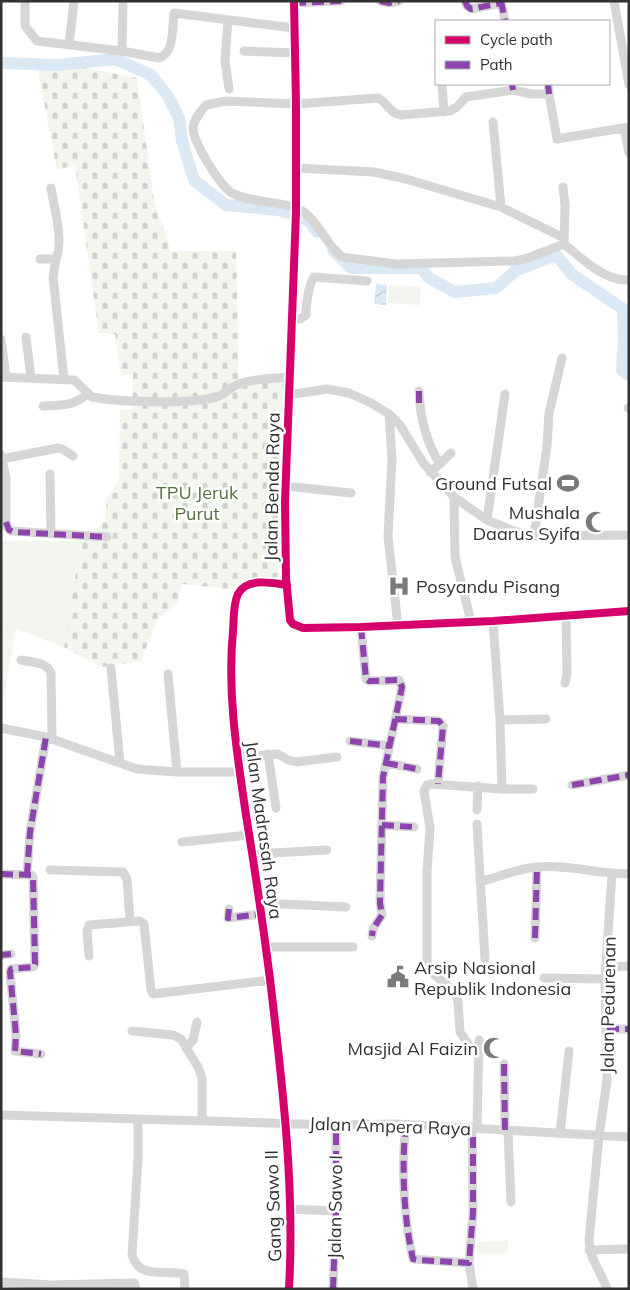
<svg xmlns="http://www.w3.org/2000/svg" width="630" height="1290" font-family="Mulish,sans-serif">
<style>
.grass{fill:#f2f6ee}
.cemetery{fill:url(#cemetery-stones)}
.water{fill:url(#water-waves)}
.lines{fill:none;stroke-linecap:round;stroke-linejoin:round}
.river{stroke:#dbe9f4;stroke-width:12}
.minor{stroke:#d6d6d6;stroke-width:9}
.quiet{stroke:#8e44ad;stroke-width:6;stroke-dasharray:12 6;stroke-linecap:butt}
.cycleway-casing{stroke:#fff;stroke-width:11}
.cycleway{stroke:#d6006c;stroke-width:8}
.labels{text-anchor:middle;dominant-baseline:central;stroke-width:5;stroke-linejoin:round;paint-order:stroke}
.poi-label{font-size:18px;fill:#323232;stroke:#fff;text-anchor:end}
.street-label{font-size:18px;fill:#323232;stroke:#fff}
.park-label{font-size:18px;fill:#52723b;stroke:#fff}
</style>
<defs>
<pattern id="cemetery-stones" width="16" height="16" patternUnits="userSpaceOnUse" patternTransform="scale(1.25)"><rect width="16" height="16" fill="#f2f6ee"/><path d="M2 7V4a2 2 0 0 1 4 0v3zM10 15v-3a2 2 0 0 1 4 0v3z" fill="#d0d3cd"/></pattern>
<pattern id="water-waves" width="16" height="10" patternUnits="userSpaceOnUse" patternTransform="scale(1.25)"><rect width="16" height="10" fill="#dbe9f4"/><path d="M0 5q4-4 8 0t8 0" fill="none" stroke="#bcc8d2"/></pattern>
</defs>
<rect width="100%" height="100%" fill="#fff"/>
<path class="grass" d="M389 285 421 287 420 305 388 303Z
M3 541H81L64 647 16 629 1 712V628H9L1 627V544Z
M508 1241V1253L477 1254V1242Z"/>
<path class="cemetery" d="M64 64 137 78 154 201 171 251H236L239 383 284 375 278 503V577L257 578 229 589 182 584 177 604 158 618 141 661 101 667 64 647 81 541 105 521 107 497 119 480 120 410H132L133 373 121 376 115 334 99 333 75 165 57 170 38 71Z"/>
<path class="water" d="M376 284 387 285 386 305 374 304Z"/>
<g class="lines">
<path class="river" d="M1 63 58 65 115 59 151 75 168 96 179 118 182 141 194 180 226 205 278 210 294 214 309 221 317 232
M333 250 351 268H421L429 278 455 292 496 288 515 271 556 255 573 275 623 309 624 341 622 370 629 375"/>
<path class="minor" d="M25 1V26L37 41 122 51 159 58C175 53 172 27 174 13L294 28
M294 1 296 104V212L285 502 286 578 290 620 293 624 303 628 361 627 493 621 629 611
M380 1 389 3 399 1
M465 1 467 6 471 9 501 3
M501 1 505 21
M614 1 629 85
M294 3 341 1
M228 20 225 61 229 89
M69 45 74 1
M122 51 123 5
M244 51 295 53
M442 84 444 112
M548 84 549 94
M493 122 501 207
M624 128 629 153
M296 168 374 172 406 179 501 207 564 238
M563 187 565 205 564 244C583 259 603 281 629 280
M51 188C54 207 64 241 56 259
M564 244 525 259 514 261 396 264 342 257C327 246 320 224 305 213 288 200 252 204 232 193 220 186 193 142 193 128 194 119 201 111 206 105L226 101 296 104 378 98C387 102 390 114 401 115L450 111 457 107 466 97 513 90 531 94H549L557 139 629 127
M40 259H56L53 277 64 379
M291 319H300L306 315C306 305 308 286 314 277L367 281
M26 337 31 378
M1 339 6 377
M1 377 74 380 92 397C119 402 194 405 219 396 227 393 231 386 239 384 254 378 273 379 289 377
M419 391C420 417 426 442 440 464L430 472
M288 395 327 389 349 393 371 403 389 414 400 425 424 464 454 497 487 520 514 531 534 536 629 535
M43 406C60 405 75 406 87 394
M628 408H629
M389 414 392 459 388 537 398 626
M1 455 6 478V522L7 527 11 531 107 537
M2 459 58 448 62 449 73 456
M440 464 451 453
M50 474 51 533
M285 486 351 493
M454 497 455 557 471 622
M487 520 505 394
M534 536 547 446 549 413 562 358
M287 585C272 583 247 577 238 594 233 604 234 619 233 631 227 693 237 754 246 815 255 870 263 924 270 979 282 1081 295 1186 289 1288
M361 627 366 679 369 681 399 680 402 687 383 777 380 903 382 915 373 929 372 936
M21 660C31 662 47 662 51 673L52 738
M111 668 120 763
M168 674 177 772
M565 683 567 674 566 615
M395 719 439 721 443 726 438 784
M500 720 546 719
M1 728 46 737 137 769 177 772H239
M350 741 390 746
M268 754 276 808
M238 757 278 754 288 760 296 762 337 757
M386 763 417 769
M572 785 629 775
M502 789H533
M477 810 478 786
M477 824 485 959
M382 825 414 827
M182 842 249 835
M252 854 327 850
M50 870 123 872 127 879 130 921
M1 874 31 875 33 877 35 964 33 967 11 969 10 972 16 1035 15 1051 41 1054
M27 875 30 832 46 737
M480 882C498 877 517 869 536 867 567 864 598 874 629 874
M260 903 346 907
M229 909 228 918 261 914
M535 938 537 867
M266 947H353
M1 955 11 954
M89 956 87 932 89 925 140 921 144 924 151 990 153 994 270 980
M606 967 629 966
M544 978 605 979
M607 1029H629
M132 1031 173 1035 181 1039 198 1067 202 1078V1120
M469 1045 460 1032 458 1001 455 992 430 971 427 961V872L430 828 424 791 427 785 431 784 502 789 500 720 493 621
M186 1048 193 1040 197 1022
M504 1064 505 1131
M1 1115 336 1125 396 1124 629 1137
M138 1119V1159L132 1255C139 1280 164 1269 184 1274L185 1289
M406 1125C401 1164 404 1221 413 1259L469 1263
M472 1128 473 1213 469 1263 473 1289
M477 1128 479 1040
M508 1131 511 1202
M560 1134 569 1051
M290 1209 336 1211
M589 1250 629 1249
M1 1282 51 1285 132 1283H134L136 1289
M333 1289 336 1211V1125
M607 1289C601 1271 589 1259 589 1240L599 1136 607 1080 605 979 612 874"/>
<path class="quiet" d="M380 1 389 3 399 1
M465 1 467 6 471 9 501 3
M501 1 505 21
M294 3 341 1
M512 84 513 90
M548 84 549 94
M419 391V407
M628 408H629
M6 522 9 530 14 532 107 537
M361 627 366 679 369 681 399 680 402 687 383 777 380 903 382 915 373 929 372 936
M395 719 439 721 443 726 438 784
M350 741 390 746
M386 763 417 769
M572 785 629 775
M382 825 414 827
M1 874 31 875 33 877 35 964 33 967 11 969 10 972 16 1035 15 1051 41 1054
M27 875 30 832 46 737
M229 909 228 918 261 914
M535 938 537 867
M1 955 11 954
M607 1029H629
M504 1064 505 1131
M406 1125C401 1164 404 1221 413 1259L418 1260 469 1263 473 1213V1137
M333 1289 336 1211V1125"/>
<g class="cycleway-casing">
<path id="cycleway" d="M294 1 296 104V212L285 502 286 578 290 620 293 624 303 628 361 627 493 621 629 611
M287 585C272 583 247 577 238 594 233 604 234 619 233 631 227 693 237 754 246 815 255 870 263 924 270 979 282 1081 295 1186 289 1288"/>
</g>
<use href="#cycleway" class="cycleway"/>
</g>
<defs>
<g id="stadium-bare" transform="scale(1.725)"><path d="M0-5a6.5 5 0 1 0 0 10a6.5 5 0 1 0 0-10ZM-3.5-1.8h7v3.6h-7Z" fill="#7a7a7a" stroke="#fff" stroke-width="2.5" paint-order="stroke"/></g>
<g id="mosque-bare" transform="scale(1.725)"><path d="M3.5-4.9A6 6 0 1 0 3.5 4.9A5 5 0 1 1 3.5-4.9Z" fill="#7a7a7a" stroke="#fff" stroke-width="2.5" paint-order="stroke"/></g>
<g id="hospital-bare" transform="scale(1.725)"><path d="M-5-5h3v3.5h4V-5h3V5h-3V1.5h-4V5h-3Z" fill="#7a7a7a" stroke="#fff" stroke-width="2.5" paint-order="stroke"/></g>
<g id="civic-bare" transform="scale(1.725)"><path d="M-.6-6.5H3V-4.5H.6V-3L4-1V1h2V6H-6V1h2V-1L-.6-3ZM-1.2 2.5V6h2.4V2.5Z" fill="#7a7a7a" stroke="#fff" stroke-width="2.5" paint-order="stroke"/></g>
</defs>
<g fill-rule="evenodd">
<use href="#stadium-bare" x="568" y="483"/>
<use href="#mosque-bare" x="596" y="522"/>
<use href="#hospital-bare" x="399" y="586"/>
<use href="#civic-bare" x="398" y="977"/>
<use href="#mosque-bare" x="494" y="1048"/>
</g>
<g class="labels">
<g class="poi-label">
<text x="552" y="483">Ground Futsal</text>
<text x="580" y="512">Mushala<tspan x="580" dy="21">Daarus Syifa</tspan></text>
<text x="416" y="586" text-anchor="start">Posyandu Pisang</text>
<text x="414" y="967" text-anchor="start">Arsip Nasional<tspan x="414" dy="21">Republik Indonesia</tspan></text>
<text x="478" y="1048">Masjid Al Faizin</text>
</g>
<g class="street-label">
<text transform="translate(272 487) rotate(-89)">Jalan Benda Raya</text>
<text transform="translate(264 830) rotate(82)">Jalan Madrasah Raya</text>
<text transform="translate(608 1005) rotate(-89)">Jalan Pedurenan</text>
<text transform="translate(390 1126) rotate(2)">Jalan Ampera Raya</text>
<text transform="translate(273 1206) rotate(-92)">Gang Sawo II</text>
<text transform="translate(335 1207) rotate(-89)">Jalan Sawo I</text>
</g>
<g class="park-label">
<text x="197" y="492">TPU Jeruk<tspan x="197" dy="21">Purut</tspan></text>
</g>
</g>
<rect width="630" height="1290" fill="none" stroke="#323232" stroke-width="5"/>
<rect x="435" y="20" width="175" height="65" fill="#ffffff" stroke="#adadad"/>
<rect x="445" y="36" width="25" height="8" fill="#d6006c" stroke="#adadad"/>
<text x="480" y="45" font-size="15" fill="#323232">Cycle path</text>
<rect x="445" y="61" width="25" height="8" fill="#8e44ad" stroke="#adadad"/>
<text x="480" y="70" font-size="15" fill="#323232">Path</text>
</svg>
